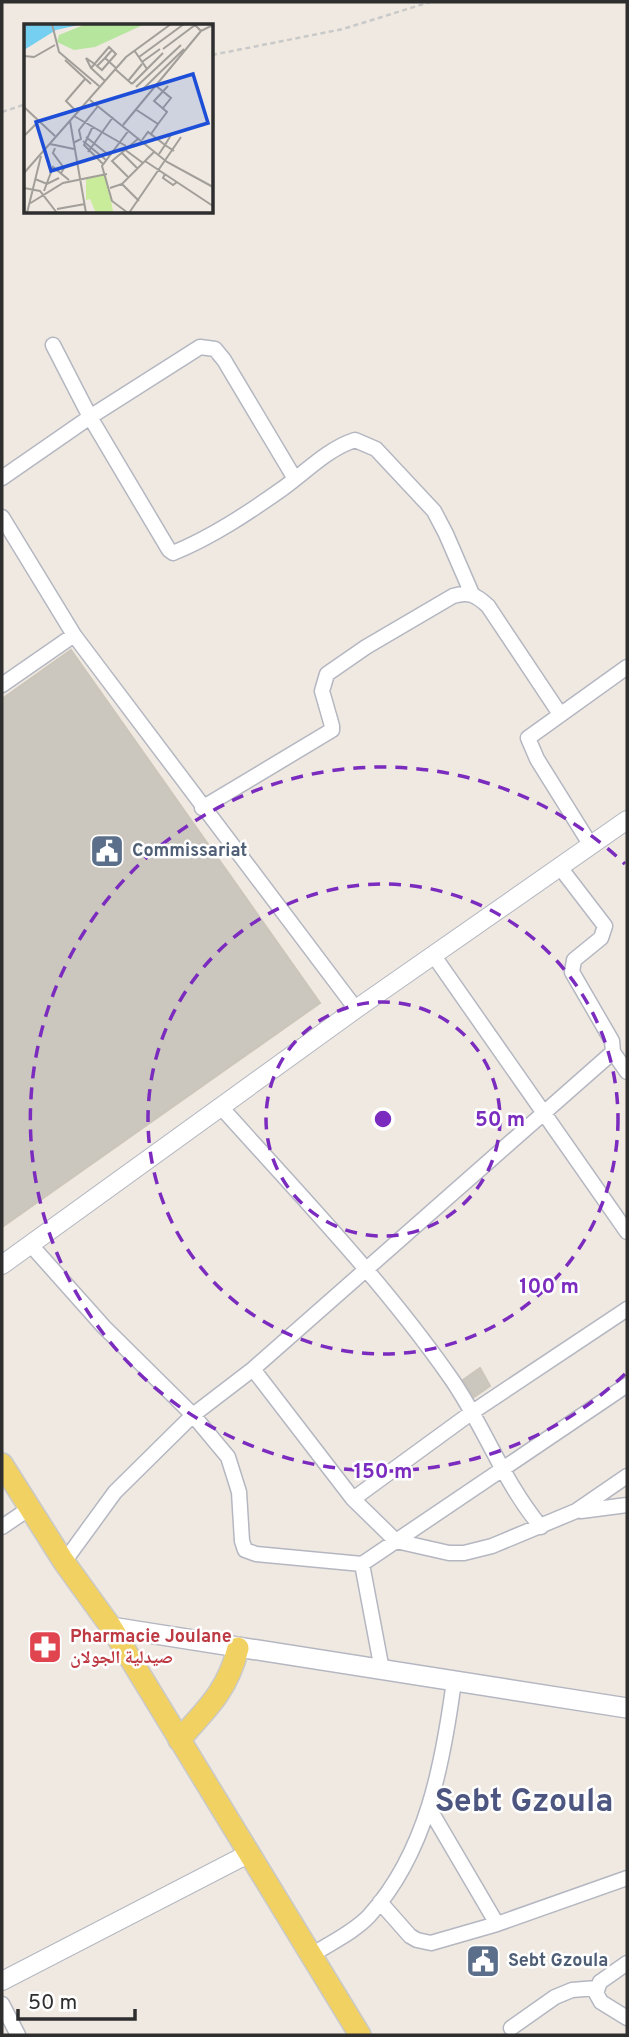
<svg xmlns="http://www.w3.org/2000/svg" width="629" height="2037" font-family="Overpass,'Noto Naskh Arabic',sans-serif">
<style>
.building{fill:#cbc7bf;stroke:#cbc5ba;stroke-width:2}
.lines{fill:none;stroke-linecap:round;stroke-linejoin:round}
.minor-casing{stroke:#b4b7c1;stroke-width:17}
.tertiary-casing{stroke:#b4b7c1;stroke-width:20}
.secondary-casing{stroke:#b4b7c1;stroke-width:22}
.primary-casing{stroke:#c9c9c9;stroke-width:24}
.path{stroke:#c9c9c9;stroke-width:2.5;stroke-dasharray:5 3.5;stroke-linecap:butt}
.minor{stroke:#fff;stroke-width:14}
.tertiary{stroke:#fff;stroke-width:18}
.secondary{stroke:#fff;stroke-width:19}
.primary{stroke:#f2d163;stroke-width:21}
.ring{fill:none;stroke:#7b2cbf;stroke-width:3.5;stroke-dasharray:12 9}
.labels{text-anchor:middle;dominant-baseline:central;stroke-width:5;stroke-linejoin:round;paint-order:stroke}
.service-label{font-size:18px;font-weight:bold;fill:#4e5e75;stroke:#fff;text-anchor:start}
.health-label{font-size:18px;font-weight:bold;fill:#be3a42;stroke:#fff;text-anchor:start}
.town-label{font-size:32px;font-weight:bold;fill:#4d5680;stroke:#fff}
.inset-road{fill:none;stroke:#a29e99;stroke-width:2}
.view{fill:#1d4ed8;fill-opacity:0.15;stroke:#1d4ed8;stroke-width:3.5}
.inset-edge{fill:none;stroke:#2e2e2e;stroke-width:3.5}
.centre{fill:#7b2cbf;stroke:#fff;stroke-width:3.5}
.ring-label{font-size:21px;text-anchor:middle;font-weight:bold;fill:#7b2cbf;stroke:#fff;stroke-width:5;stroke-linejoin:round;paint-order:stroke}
</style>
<rect width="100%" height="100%" fill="#efe9e1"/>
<path class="building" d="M71 650 320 1003 2 1227V699Z
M480 1368 490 1386 474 1397 463 1380Z"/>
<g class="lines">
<g class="minor-casing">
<path id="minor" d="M53 345 90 417 169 550 173 553C212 537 248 513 282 489 306 472 327 449 355 440L376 449 434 511 446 534 472 594
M2 478 90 417 200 347 215 349 224 360 295 479
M2 517 74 635 356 1009
M2 685 74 635
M202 808 332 730V726L322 691 327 674 366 647 453 596C469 591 476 595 488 606L560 714
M590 844 537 759 528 738 627 667
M559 866 605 926 601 938 574 960 572 972 612 1041 613 1052 627 1072
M434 956 627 1232
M220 1106C299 1194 382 1280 450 1377 484 1425 503 1482 541 1527
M30 1244 104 1327 193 1415 228 1457 239 1492 242 1541 245 1550 256 1554 362 1564 382 1670
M253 1369 353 1499 396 1541 449 1553H464L492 1546 576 1511 627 1476
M353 1499 471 1413 627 1309
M581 1511 627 1505
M2 1527 30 1508
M64 1562 115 1492 193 1415 253 1369 613 1052
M362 1564 627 1385
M429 1808 497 1924
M380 1902 410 1936 417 1940 431 1943 497 1924 627 1878
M312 1955C330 1943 354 1932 369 1916 427 1852 443 1763 454 1681
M627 1963 600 1982 596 1993 601 2002 627 2018
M2 2004 18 2035
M511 2028 555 1997 572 1990 597 1988"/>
</g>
<g class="tertiary-casing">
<path id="tertiary" d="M2 1265 356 1009 627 820
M2 1981 248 1854"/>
</g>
<g class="secondary-casing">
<path id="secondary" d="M111 1627 627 1708"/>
</g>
<g class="primary-casing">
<path id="primary" d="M2 1464 64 1562 111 1627 360 2035
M179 1740C207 1709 228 1690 238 1648"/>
</g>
<path class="path" d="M212 55 343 29 430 2
M2 112 26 104"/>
<use href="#minor" class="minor"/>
<use href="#tertiary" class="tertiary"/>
<use href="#secondary" class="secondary"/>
<use href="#primary" class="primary"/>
</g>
<g class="ring">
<circle cx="383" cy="1119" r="117"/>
<circle cx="383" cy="1119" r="235"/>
<path d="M625 1374A352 352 0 1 1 625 864"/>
</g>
<defs>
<g id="civic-square" transform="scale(1.75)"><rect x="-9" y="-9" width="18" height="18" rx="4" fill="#5c6f8a" stroke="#fff"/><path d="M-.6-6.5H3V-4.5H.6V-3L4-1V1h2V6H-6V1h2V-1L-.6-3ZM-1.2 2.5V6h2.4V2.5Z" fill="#fff"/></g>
<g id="pharmacy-square" transform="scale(1.75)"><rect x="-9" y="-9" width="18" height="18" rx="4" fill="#e0444e" stroke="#fff"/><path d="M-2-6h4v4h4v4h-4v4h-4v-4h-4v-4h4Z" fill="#fff"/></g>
</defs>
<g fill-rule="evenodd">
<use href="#civic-square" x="107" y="851"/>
<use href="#pharmacy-square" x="45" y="1647"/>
<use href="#civic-square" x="483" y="1961"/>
</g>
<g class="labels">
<g class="service-label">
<text x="132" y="851">Commissariat</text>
<text x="508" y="1961">Sebt Gzoula</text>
</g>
<g class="health-label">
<text x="70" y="1637">Pharmacie Joulane<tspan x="70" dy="21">صيدلية الجولان</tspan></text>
</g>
<g class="town-label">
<text x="524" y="1803">Sebt Gzoula</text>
</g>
</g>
<g transform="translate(24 24)">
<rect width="189" height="189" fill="#efe9e1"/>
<path d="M62 0H121L71 23 50 26 33 18 35 11Z" fill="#b6e59e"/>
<path d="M82 150 89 187 72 189 66 175 62 176V154Z" fill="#c9ec9a"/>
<path d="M0 0H59L32 6 0 26Z" fill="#75cff0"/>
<path class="inset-road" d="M28 0 35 28 75 62M171 1 177 7 189 1M139 25 171 1M88 26 81 34 92 44M110 26 123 45M0 32 10 33 31 21M115 33 160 0M41 36 67 60M118 38 136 25M67 44 62 34 72 41M91 45 108 60M81 57 67 44 85 23 92 30 78 46 73 42 81 34M104 57 118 40M108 60 139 29M131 61 147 74 139 84M112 63 157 21M117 67 160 25M66 76 143 138 189 163M0 83 31 112M111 85 134 100 127 110M53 88 42 77 61 55M50 92 102 122M46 97 62 189M134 100 143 88 130 77 144 62M99 101 177 7M69 102 60 121 79 140M147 111 141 121 150 127M0 112 16 96M62 113 86 132M118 116 124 108 141 121 135 130M59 117 82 136M49 119 57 115 55 106 74 82M26 120 50 125M31 124 29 129 40 144 37 149M100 125 119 139M64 128 89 93M97 128 114 145M121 137 189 182M0 149 102 33 147 0M141 150 139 154 149 161 153 158M105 154 88 137 115 114M11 155 23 160 35 154M98 160 115 177M0 164 16 167 33 189M86 164 98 160 131 127M20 167 29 143 45 156M5 180 39 159 83 150M33 185 61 180M3 189 17 132M104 189 88 177 78 142 105 106M105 189 157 113"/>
<path class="view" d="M169 50 184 99 27 147 12 98Z"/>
<rect width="189" height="189" class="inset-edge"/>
</g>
<circle cx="383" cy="1119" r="10" class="centre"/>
<g class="ring-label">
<text x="500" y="1126">50 m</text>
<text x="549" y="1293">100 m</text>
<text x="383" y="1478">150 m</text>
</g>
<rect width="629" height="2037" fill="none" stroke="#2e2e2e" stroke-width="7"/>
<path d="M18 2009v10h117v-10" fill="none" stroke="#2e2e2e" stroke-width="3.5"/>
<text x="28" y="2009" font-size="21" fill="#2e2e2e" stroke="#ffffff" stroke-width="5" paint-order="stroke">50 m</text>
</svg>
